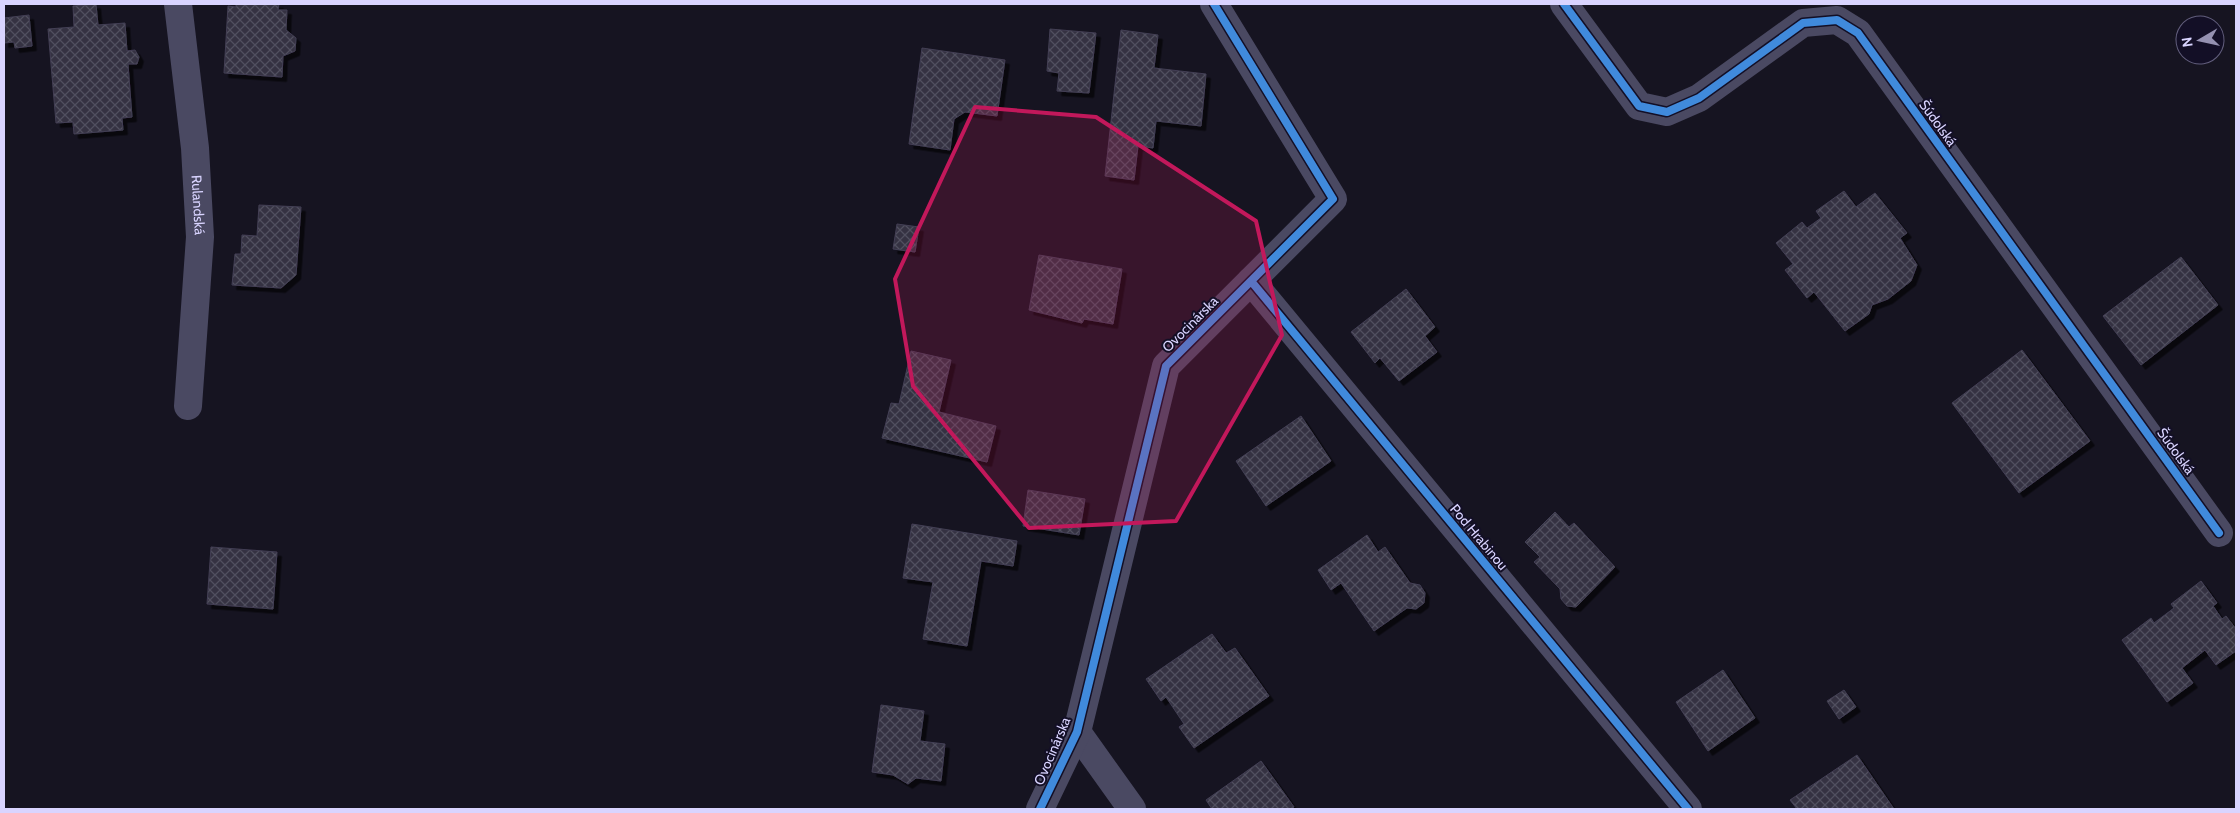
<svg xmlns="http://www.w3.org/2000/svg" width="2240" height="813" font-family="Cabin,sans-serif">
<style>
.building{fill:url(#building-cross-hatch);stroke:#433f54;filter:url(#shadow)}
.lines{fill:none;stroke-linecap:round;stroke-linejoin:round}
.minor{stroke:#4a4962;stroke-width:28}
.cycleway-casing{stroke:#130f26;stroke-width:11}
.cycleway{stroke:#408adc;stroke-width:8}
.marked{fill:#c2185b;fill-opacity:0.2;stroke:#c2185b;stroke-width:4;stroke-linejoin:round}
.labels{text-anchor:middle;stroke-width:4;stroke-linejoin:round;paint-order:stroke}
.street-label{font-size:14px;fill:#d9d4ff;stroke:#130f26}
</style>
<defs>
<pattern id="building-cross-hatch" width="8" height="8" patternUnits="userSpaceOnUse" patternTransform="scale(1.25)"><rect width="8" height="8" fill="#343243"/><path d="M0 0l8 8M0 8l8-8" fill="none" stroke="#514f5f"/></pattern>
<filter id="shadow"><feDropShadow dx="4.5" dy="4.5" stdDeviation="0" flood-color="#0009"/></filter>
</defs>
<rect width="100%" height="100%" fill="#161421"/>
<!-- building -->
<path class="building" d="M96,4l2,21 27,-2 2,28 8,-1 4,7 -2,7h-9l4,53 -10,1 1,12 -49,4 -1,-12 -17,1 -8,-94 26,-2 -1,-21z
M236,4h43l-1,6h9l-1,20 10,8 -1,13 -12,5 -1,21 -58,-4 4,-67 8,1z
M29,15l3,31 -17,2 -1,-6 -10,1v-25z
M1050,29l46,4 -7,60 -32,-2 2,-18 -12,-2z
M1121,30l37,5 -4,33 52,6 -5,52 -45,-5 -3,27 -15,-2 -4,34 -29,-4z
M922,48l83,12 -8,56 -32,-4 -11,7 -4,31 -41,-6z
M1844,191l12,16 19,-14 32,40 -7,5 17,27 -6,16 -23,18 -16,6 -3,9 -24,17 -31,-39 -7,6 -22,-28 8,-6 -17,-21 26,-21 5,6 14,-10 -5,-7z
M259,205l42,2 -5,68 -15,13 -49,-3 3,-31h6l1,-19 15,1z
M897,224l22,3 -4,25 -22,-3z
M1039,255l83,14 -9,55 -29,-5 -2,4 -53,-13z
M2181,257l37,48 -77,60 -38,-49z
M1406,289l29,38 -10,9 12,16 -38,29 -19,-23 -5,5 -24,-31z
M2022,350l68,91 -71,52 -67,-90z
M911,351l40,9 -12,52 57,14 -9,36 -105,-24 9,-35 8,1z
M1301,416l30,45 -65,45 -30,-45z
M1028,490l57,9 -6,36 -56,-9z
M1555,512l14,15 5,-4 41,44 -39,40 -9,-1 -6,-7 -1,-10 -26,-27 6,-5 -15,-15z
M912,524l105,17 -4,25 -32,-5 -14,85 -44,-7 10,-57 -30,-4z
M1367,535l11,17 7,-5 25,36 10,2 5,8 -1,10 -8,6 -9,-1 -33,23 -33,-48 -10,7 -13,-20z
M211,547l66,5 -4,57 -66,-5z
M2201,581l16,22 -4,3 9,13 4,-3 10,13v22l-20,14 -11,-15 -23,18 11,15 -26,19 -45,-62 29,-22 3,5 20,-15 -3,-4z
M1212,634l14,19 9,-5 34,48 -75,52 -15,-21 5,-3 -18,-27 -5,4 -15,-22z
M1723,670l32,48 -47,33 -32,-49z
M1844,690l12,17 -17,12 -12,-18z
M881,705l43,6 -4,30 25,3 -4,37 -25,-3 -8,6 -15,-9 -21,-3z
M1857,755l37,54h-97l-7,-9z
M1261,761l33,46 -3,2h-79l-6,-9z"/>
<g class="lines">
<!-- minor -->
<g class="minor">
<path id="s1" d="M178,4l17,144 5,89 -12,169"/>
<path d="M1564,4l75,102 28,6 32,-14 104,-75 34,-3 21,13 361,500"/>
<path d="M1251,281l437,528"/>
<path d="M1077,732l55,77"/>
<path d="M1040,809l37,-77 89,-366 167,-167 -119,-195"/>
</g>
<!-- cycleway casing -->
<g class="cycleway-casing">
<path id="cycleway" d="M1564,4l75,102 28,6 32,-14 104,-75 34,-3 21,13 361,500
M1251,281l437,528
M1040,809l37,-77 89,-366 167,-167 -119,-195"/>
</g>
<!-- cycleway -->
<use href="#cycleway" class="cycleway"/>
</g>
<!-- marked area -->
<path class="marked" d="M975,107l121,10 160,104 26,114 -106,186 -147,7 -116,-142 -18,-107z"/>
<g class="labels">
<!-- street labels -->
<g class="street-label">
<text transform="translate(1938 123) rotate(54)" y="5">Šúdolská</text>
<text dy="5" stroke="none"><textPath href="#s1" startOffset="202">Rulandská</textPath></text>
<text transform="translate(1190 324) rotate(-45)" y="5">Ovocinárska</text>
<text transform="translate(2176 451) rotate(54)" y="5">Šúdolská</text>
<text transform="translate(1479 537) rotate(50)" y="5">Pod Hrabinou</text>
<text transform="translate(1052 751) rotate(-67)" y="5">Ovocinárska</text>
</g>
</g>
<!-- border -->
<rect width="2240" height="813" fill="none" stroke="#d9d4ff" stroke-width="10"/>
<!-- north arrow -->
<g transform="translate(2200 40) rotate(261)"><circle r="24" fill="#130f26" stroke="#625e7d"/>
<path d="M0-4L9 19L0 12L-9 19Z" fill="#9591b1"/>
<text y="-8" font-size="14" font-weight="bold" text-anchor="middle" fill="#d9d4ff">N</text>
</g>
</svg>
